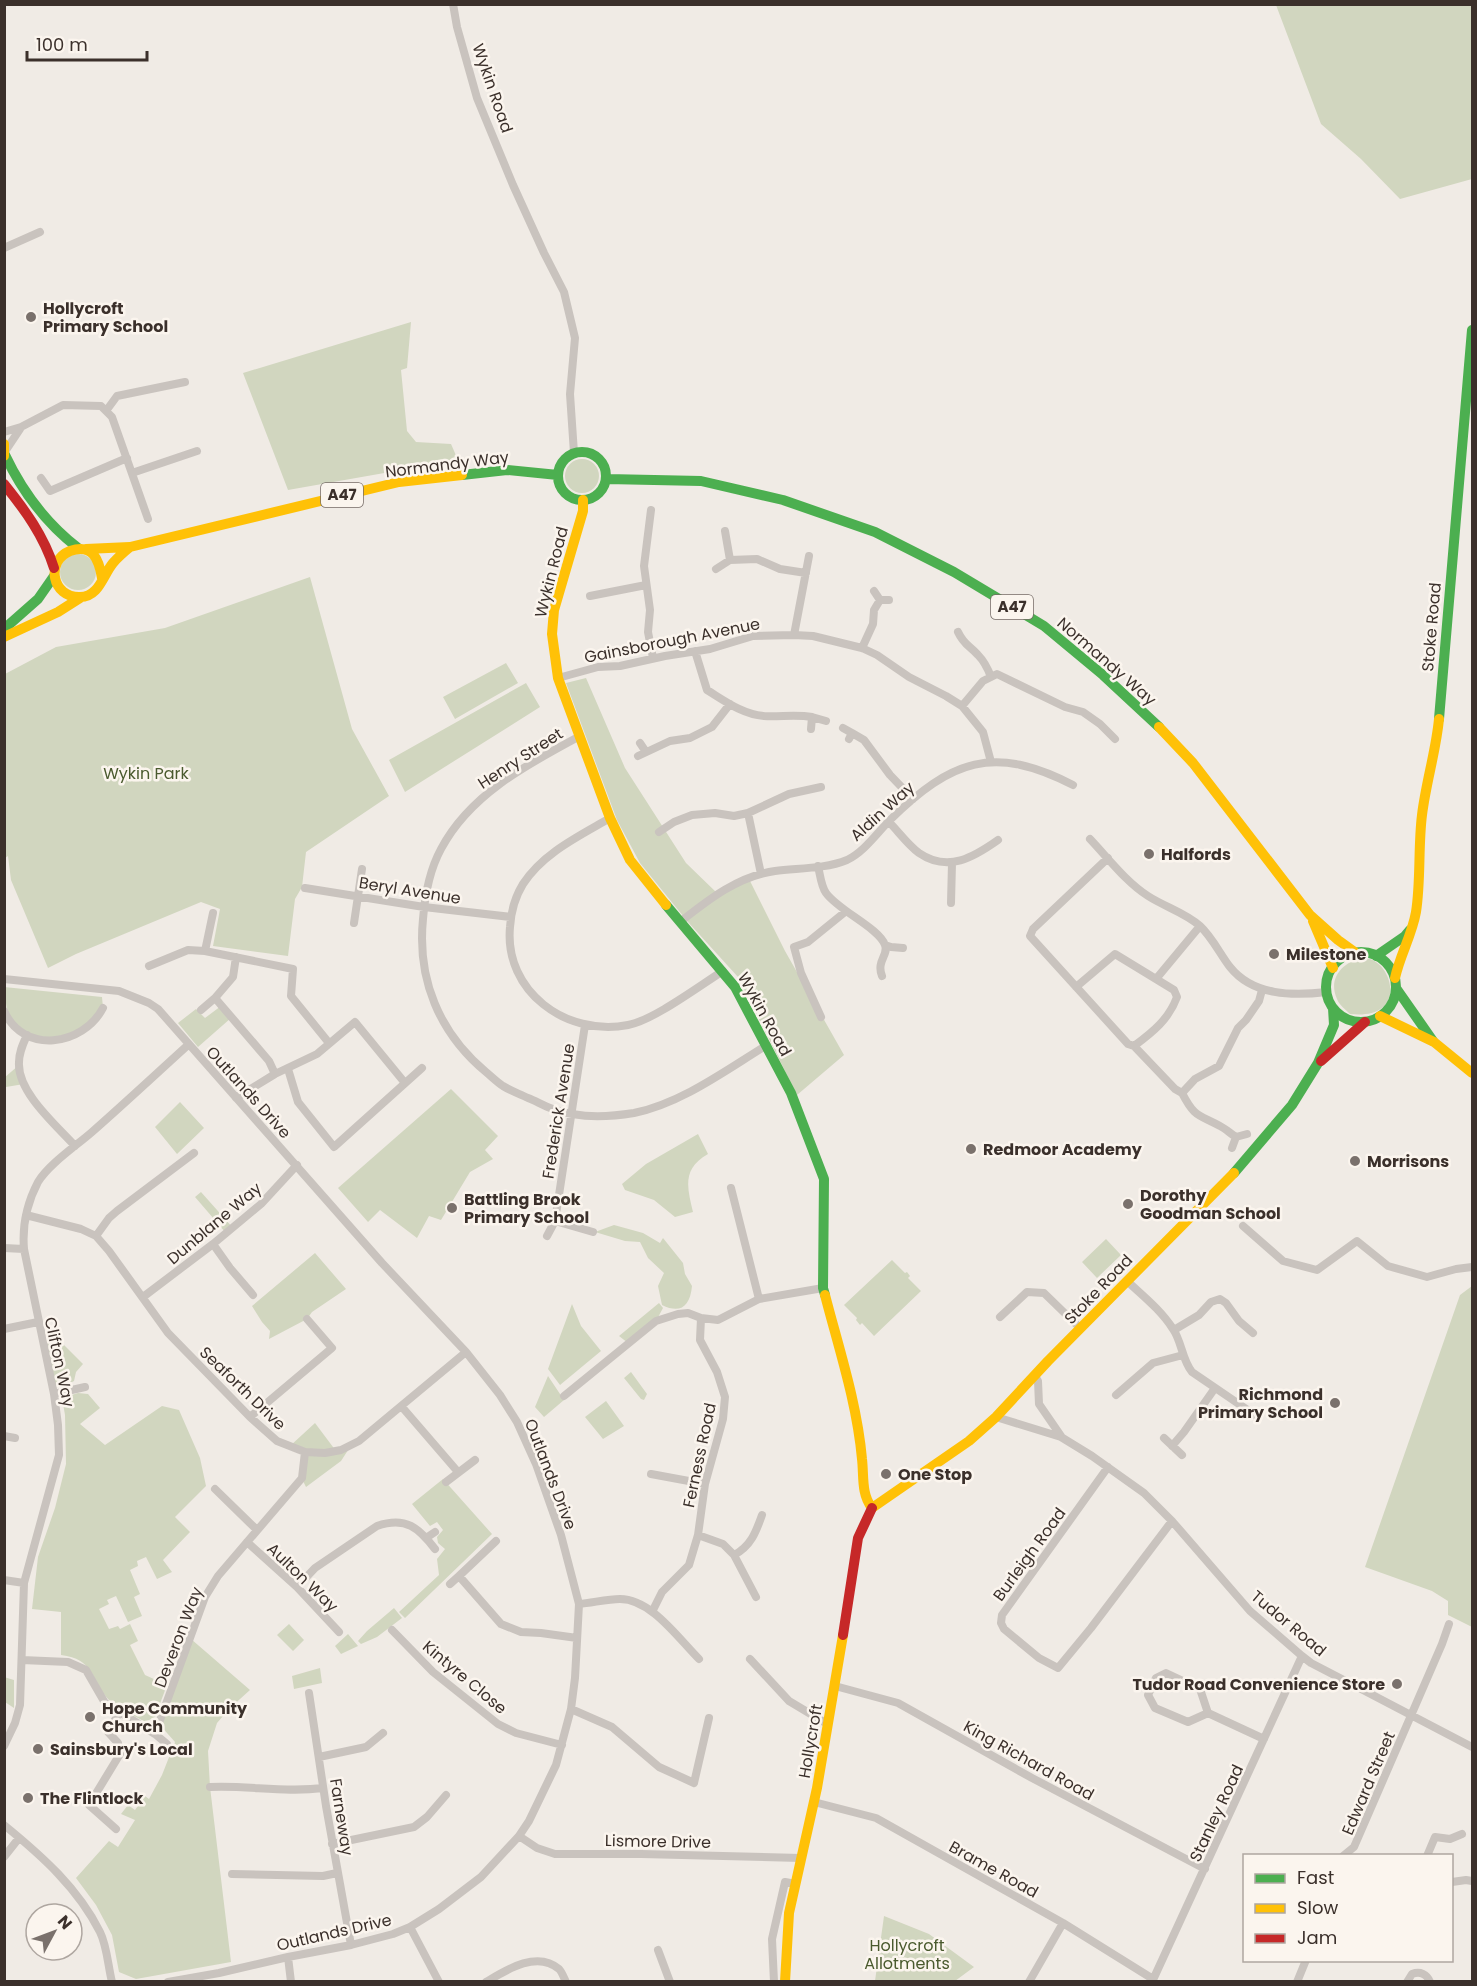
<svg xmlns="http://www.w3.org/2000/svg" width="1477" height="1986" font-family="Poppins,sans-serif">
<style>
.green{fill:#d1d6bf}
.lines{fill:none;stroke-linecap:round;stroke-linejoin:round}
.street{stroke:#c9c3be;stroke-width:8}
.fast{stroke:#4caf50;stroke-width:10}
.slow{stroke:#ffc107;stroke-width:10}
.jam{stroke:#c62828;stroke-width:10}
.poi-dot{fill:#7a716c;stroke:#fbf5ee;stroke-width:2}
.labels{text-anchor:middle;stroke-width:5;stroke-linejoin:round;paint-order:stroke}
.shield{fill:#fbf5ee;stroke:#756b66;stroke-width:1.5}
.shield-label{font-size:15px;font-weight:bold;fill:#3b302b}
.street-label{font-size:16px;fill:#3b302b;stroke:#fbf5ee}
.poi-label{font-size:16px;font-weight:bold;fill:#3b302b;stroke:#fbf5ee;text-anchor:start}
.park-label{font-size:16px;fill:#4a5a2e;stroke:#fbf5ee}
</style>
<rect width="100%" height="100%" fill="#f0ebe5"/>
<!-- green -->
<path class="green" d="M1276,5h196v174l-72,20 -39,-40 -40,-35z
M411,322l-4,46 -6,2 6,61 9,11 35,2 7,16 -170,30 -45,-117z
M565 476a17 17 0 1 1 34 0a17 17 0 1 1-34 0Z
M60 572a18 18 0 1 1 36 0a18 18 0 1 1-36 0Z
M310,577l42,152 37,67 -83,56 -4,35 -7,12 -7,57 -75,-10 7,-37 -19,-7 -125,52 -28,14 -37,-88 -3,-24 -3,2v-184l51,-27 109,-19z
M506,663l12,20 -63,36 -12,-22z
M586,678l39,90 61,95 31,30 32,-14 36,72 59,104 -47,40 -59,-118 -50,-55 -48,-59 -23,-43 -51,-137z
M526,683l14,24 -135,85 -16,-32z
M1360,958c3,0 7,0 10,1 18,6 28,35 13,48 -9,8 -22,8 -33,7 -4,-4 -11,-9 -13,-15 -9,-20 4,-35 23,-41z
M4,987l98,10 1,11 -19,22 -40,10 -17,-5 -19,-16z
M221,1006l10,12 -33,29 -20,-24 18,-14 9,9z
M19,1065l5,19 -18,3 -2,-9z
M451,1089l47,47 -13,14 8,9 -23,13 -29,48 -12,-4 -12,22 -37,-28 -12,12 -30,-34z
M180,1102l24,26 -27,26 -22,-27z
M698,1134l10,20c-26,15 -21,33 -15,58l-18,5 -21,-17 -29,-10 -3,-6 24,-20z
M201,1192l32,36 -7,5 -31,-36z
M614,1225l29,8 17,10 3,-5 20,25 2,11 7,12c-2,21 -12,28 -30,19l-4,-19 6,-13 -16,-15 -8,-16 -15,-1 -30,-9z
M1106,1239l15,16 -24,23 -15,-16z
M315,1253l31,36 -34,23 -5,7 -38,20 1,-8 -8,-9 -10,-16z
M892,1260l13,13 2,-1 3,4 -2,2 13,13 -47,45 -12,-13 -2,2 -4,-5 1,-2 -13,-13z
M1472,1286v341l-24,-12v-14l-16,-10 -67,-24 95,-272z
M659,1303l4,5 -7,13 -28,22 -9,-7z
M572,1304l9,22 20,25 -41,34 -12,-16z
M59,1340l24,24 -7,8 -2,9 -10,5 -12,-1 -8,-40z
M631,1372l16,22 -3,6 -3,-1 -17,-21z
M548,1376l16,24 -20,17 -9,-10z
M78,1393l10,1 12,14 -20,16 25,21 57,-39 17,4 21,48 6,28 -31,31 15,15 -27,28 9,12 -15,7 -11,-22 -9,4 1,5 -8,4 10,24 -6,3 8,19 -14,6 -12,-26 -9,4 2,4 -10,5 10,20 9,-3 2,3 10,-5 8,17 -8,4 15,30 22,10 -12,32 -10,5c-10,-6 -30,-15 -37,-23 -17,-20 -14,-40 -47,-44v-43l-29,-3 6,-52 17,-49 11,-44 -1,-49 -3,-17z
M606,1401l18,25 -21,13 -18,-22z
M315,1423l21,28 16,-7 -11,17 -35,26 -4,-8 3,-26 -15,-7z
M443,1479l49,55 -87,84 -6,-6 40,-37 -2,-16 8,-10 -7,-6 -1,-6 6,-7 -6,-8 -7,4 -18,-22z
M394,1608l8,10 -25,19 -16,7 -3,-3 9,-10z
M289,1624l15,16 -11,11 -16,-16z
M348,1634l10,12 -17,8 -6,-8z
M191,1639l59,51 -20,18 -13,15 -9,28 2,36 21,175 -95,17 -17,-7 -7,-37 -16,-30 -20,-27 33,-37 9,6 17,-27 -14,-6 7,-9 7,5 10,-14 4,3 13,-24 13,-33 -16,-18z
M320,1668l2,15 -28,6 -2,-13z
M4,1677l10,3v28l-9,-6z
M884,1916l45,18 45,33 -19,14h-80z"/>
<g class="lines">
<!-- street -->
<path class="street" d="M453,4l4,23 20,71 36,87 31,68 20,39 11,46 -5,56 4,59
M4,248l36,-16
M106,411l11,-15 68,-14
M4,432l17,-5 42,-22 38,1 11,11 36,102
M6,450l14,-21
M132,473l65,-22
M41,478l9,13 77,-33
M651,510l-7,56 6,44 -2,22 5,26
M725,531l5,29 27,-1 23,10 26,4
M716,569l14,-9
M590,596l56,-11
M880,600h9
M958,632c6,13 11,13 20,23 6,6 10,14 13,22
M794,635l15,-79
M862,648l11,-24 1,-14 6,-10 -6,-9
M695,651l12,39c18,11 35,24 57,26 16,1 32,-2 48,1l-1,12
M558,678l40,-11 22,-1 45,-10 45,-7 43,-13 41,-1 19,1 49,12 15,7 32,22 37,19 16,10 21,26 8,30
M962,706l21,-25 14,-7 68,33 18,5 17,12 15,15
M812,717l14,4
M843,728l9,5
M580,736c-52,28 -110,58 -139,113 -12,22 -16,45 -18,70 -6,60 16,114 63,153 5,4 11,10 17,14 8,5 17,8 25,12 8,3 16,8 25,11 24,9 56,8 81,4 48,-10 92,-43 133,-68
M849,739l3,-6 12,7 26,35 23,24
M640,743l6,9
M638,756l32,-15 20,-3 22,-11 18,-23
M748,813l13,61
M610,818c-31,18 -67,35 -87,66 -8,13 -12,27 -13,43 -6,64 56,110 118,98 26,-5 71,-39 95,-54
M889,822c9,9 19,23 30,31 29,20 55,4 79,-13
M659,832l15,-10 18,-7 23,-2 19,3 14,-3 41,-19 32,-7
M1090,839c18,19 36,43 58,57 17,11 38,17 52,30 12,11 20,28 30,41 23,29 63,29 97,25
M1108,858l-75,71 -3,7 98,108 6,2
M818,866c2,8 3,20 8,27 13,18 53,35 59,52 4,10 -9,16 -3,31
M305,888l119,19 87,10
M951,903l1,-40
M680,922c28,-22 58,-46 95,-51 23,-3 50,-2 72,-11 17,-8 30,-27 43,-40 61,-60 104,-76 183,-35
M354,923l8,-54
M885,945l6,2 12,1
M205,951l8,-38
M149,966l39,-16 17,1 88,18 -2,27 38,47
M4,979l115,12 30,12 9,6 224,254 84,89 34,43 17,27 19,42 25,71 18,69 -4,74 -4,31 -15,56 -27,56 -10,15 -38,41 -42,32 -29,18 -17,7 -42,11 -63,12 -69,16 -51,9
M1156,979l44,-53
M1076,987l39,-33 59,36 3,7c-8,22 -24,35 -43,49l41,43 7,4
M215,998l54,63 6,13
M201,1010l14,-12 18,-21 3,-20
M4,1011c20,44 79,35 99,-3
M821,1017l-20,-44 -7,-26 14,-5 37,-30
M27,1035c-4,9 -8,17 -8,27 -2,30 37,63 56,84
M288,1069l10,33 36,45 88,-79
M1182,1093l13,-14 24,-13 19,-38 8,-8 13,-19 3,-11
M1182,1093c13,25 16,21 38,33 6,3 11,8 16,11
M236,1098l39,-24 42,-20 38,-32 50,61
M1236,1137l11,-3
M1232,1148l4,-11
M731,1188l28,111
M26,1215l55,14 15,7 13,15 59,82 82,84 27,24 28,11 20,1 16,-3 18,-9 107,-89
M555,1221l38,11
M1243,1226l40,35 34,9 40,-29 31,25 39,11 29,-8 16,-2
M96,1236l13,-18 8,-7 77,-58
M547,1236l8,-15 30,-196
M213,1244l17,24 23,27
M4,1248l20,1
M1127,1281c16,15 34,29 46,48 9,13 9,31 19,43l63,43
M143,1297l70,-53 48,-40 36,-39
M1000,1317l27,-25 17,1 36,35
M701,1318l17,2 41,-21 64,-11
M4,1329l34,-7
M1174,1330l25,-15 12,-13 9,-3 6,4 13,18 14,12
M1035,1376l3,5 1,23 22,32
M54,1394l31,-7
M1116,1395l37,-32 30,-8
M564,1396l92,-75 22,-7 10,-1 13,5 -1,22 17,32 8,25 -2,22 -18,65 -7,51 -9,30 -27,27 -9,18
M402,1407l56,65
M250,1417l82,-69 -25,-29
M996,1417l65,20 31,19 52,37 28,28 78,90 52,45 9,7 52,27 109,57
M4,1436l11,2
M1164,1438l18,17
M1172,1446l12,-14 31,-44
M1108,1467l-106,148 -1,8 3,6 35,29 19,10 33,-40 81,-107
M651,1474l54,10
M446,1482l29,-22
M215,1489l42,41
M698,1535l25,9 11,11 22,42
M426,1538l9,-6
M496,1541l-37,35 42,48 20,8 20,1 36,5
M247,1542l50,45 42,45
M734,1555c17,-9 22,-23 28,-40
M4,1580l20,3
M450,1584l9,-8
M297,1587l18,-19 62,-42c29,-10 42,2 58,23
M579,1604c13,-1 28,-5 41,-5 31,0 58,39 79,60
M392,1630l41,42 65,52 18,9 46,12
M750,1659l39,42 35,21 4,1
M22,1660l46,2 18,8 19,33 50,31 50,-137 13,-21 84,-98 3,-26
M835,1686l63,17 134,75 173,91
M309,1693l17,113 25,139
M571,1709l41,18 47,40 35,16 15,-65
M1208,1713l-8,-24 -34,-16 -10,5 -8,17 7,13 33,14 20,-9 56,26
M155,1734l12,10
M4,1746l11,-23 5,-18 4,-122 35,-128 -1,-30 -4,-31 -30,-145c-2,-24 3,-46 14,-67 11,-18 38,-36 54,-50 33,-29 64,-58 96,-87
M319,1757l47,-10 17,-14
M210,1787c37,-2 75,6 113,1
M814,1802l62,16 187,105 90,56
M4,1825c38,31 74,63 96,107 7,14 8,34 12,50
M116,1829l-27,-24 31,-51 -2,-11 -10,-11 11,-19
M519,1836l18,12 18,6h86l160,4
M332,1844l82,-17 13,-10 19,-22
M1343,1856l11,-9 88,-203 7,-20
M1427,1856l8,-19 15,2 12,-5
M4,1857l15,-19
M232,1874l91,2 14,-3
M1452,1882l14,-2 6,1
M410,1927l29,55
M658,1950l12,32
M288,1957l3,25
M486,1982c20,-12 51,-32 73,-13 3,3 5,9 7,13
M774,1982l-2,-43 13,-57 11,2
M1029,1982l34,-59
M1152,1982l150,-326
M1297,1982l9,-22
M1407,1982l5,-8c8,-3 15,0 18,8"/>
<!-- fast -->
<path class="fast" d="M558 476a24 24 0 1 1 48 0a24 24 0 1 1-48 0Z
M5,455c17,36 42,69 73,93
M462,475l45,-5 51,5
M607,479l94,2 82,19 92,32 79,40 90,54 59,49 56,52
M4,629l34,-30 16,-23
M1439,719l33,-389
M666,905l69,82 56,106 33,86 -1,109 2,7
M1326 987a35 35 0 1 1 70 0a35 35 0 1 1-70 0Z
M1376,956l29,-20 5,-6
M1396,988l37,53
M1234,1173l58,-68 26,-42 16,-38 -1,-17"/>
<!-- slow -->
<path class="slow" d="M4,444v12
M583,500v11l-29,99 -2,24 6,44 52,140 20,42 36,45
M86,549l44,-2 269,-65 63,-7
M102,578c-3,-18 -9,-35 -32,-27 -25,10 -18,47 10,46 19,0 23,-22 33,-34 5,-6 11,-11 17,-16
M4,637l54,-25 22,-14
M1159,727l34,36 117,152 28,25 18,13
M1313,921l20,47
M1395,978c5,-23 17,-43 21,-66 5,-32 2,-65 6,-97 4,-33 14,-64 17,-96
M1380,1016l54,26 38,31
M825,1295c14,54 32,108 37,164 2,17 -1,35 10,49
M872,1508l97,-67 27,-24 52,-56 186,-188
M785,1982l4,-69 28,-125 26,-153"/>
<!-- jam -->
<path class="jam" d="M4,484c21,26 40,52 50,84
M1321,1061l44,-39
M843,1635l15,-97 14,-30"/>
</g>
<!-- markers -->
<g class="poi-dot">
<circle cx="31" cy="317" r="6"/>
<circle cx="1149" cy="854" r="6"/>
<circle cx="1274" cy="954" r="6"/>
<circle cx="971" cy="1149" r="6"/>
<circle cx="1355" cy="1161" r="6"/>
<circle cx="1128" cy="1204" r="6"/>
<circle cx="452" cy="1208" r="6"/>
<circle cx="1335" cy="1403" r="6"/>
<circle cx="886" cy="1474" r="6"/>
<circle cx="1397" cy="1684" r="6"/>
<circle cx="90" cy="1717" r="6"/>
<circle cx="38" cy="1749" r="6"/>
<circle cx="28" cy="1798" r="6"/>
</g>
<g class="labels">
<!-- shield labels -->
<g class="shield">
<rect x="321" y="483" width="42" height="24" rx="4.5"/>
<rect x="991" y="595" width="42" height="24" rx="4.5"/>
</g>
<g class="shield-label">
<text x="342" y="500">A47</text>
<text x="1012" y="612">A47</text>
</g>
<!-- street labels -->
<g class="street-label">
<text transform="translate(493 88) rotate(71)" y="6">Wykin Road</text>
<text transform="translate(447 464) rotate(-7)" y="6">Normandy Way</text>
<text transform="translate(551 572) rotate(-76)" y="6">Wykin Road</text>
<text transform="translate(1431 627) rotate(-85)" y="6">Stoke Road</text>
<text transform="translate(672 640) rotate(-11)" y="6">Gainsborough Avenue</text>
<text transform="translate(1107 661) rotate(41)" y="6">Normandy Way</text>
<text transform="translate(520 758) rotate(-33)" y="6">Henry Street</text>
<text transform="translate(882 811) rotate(-42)" y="6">Aldin Way</text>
<text transform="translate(410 890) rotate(9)" y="6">Beryl Avenue</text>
<text transform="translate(765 1014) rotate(61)" y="6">Wykin Road</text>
<text transform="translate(249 1092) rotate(48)" y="6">Outlands Drive</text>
<text transform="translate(558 1111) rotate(-81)" y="6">Frederick Avenue</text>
<text transform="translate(214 1223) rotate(-40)" y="6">Dunblane Way</text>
<text transform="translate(1098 1289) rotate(-46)" y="6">Stoke Road</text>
<text transform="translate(60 1362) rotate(78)" y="6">Clifton Way</text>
<text transform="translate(243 1388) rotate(44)" y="6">Seaforth Drive</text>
<text transform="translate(699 1455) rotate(-78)" y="6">Ferness Road</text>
<text transform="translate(551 1474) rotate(69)" y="6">Outlands Drive</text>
<text transform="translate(1029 1554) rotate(-54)" y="6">Burleigh Road</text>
<text transform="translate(303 1577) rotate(44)" y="6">Aulton Way</text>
<text transform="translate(1289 1623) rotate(40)" y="6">Tudor Road</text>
<text transform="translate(178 1637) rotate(-69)" y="6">Deveron Way</text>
<text transform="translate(465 1677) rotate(40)" y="6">Kintyre Close</text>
<text transform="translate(810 1741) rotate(-80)" y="6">Hollycroft</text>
<text transform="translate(1029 1760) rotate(29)" y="6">King Richard Road</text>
<text transform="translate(1368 1783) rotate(-67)" y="6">Edward Street</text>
<text transform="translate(1216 1813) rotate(-65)" y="6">Stanley Road</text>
<text transform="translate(342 1817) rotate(81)" y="6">Farneway</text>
<text transform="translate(658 1841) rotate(1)" y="6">Lismore Drive</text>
<text transform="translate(994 1869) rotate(29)" y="6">Brame Road</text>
<text transform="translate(334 1932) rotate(-13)" y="6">Outlands Drive</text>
</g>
<!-- poi labels -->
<g class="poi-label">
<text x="43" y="314">Hollycroft<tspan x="43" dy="18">Primary School</tspan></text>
<text x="1161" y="860">Halfords</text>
<text x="1286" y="960">Milestone</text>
<text x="983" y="1155">Redmoor Academy</text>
<text x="1367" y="1167">Morrisons</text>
<text x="1140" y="1201">Dorothy<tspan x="1140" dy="18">Goodman School</tspan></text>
<text x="464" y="1205">Battling Brook<tspan x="464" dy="18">Primary School</tspan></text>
<text x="1323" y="1400" text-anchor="end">Richmond<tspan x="1323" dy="18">Primary School</tspan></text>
<text x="898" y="1480">One Stop</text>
<text x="1385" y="1690" text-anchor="end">Tudor Road Convenience Store</text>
<text x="102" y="1714">Hope Community<tspan x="102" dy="18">Church</tspan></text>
<text x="50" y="1755">Sainsbury's Local</text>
<text x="40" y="1804">The Flintlock</text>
</g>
<!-- park labels -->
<g class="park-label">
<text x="146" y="779">Wykin Park</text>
<text x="907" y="1951">Hollycroft<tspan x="907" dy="18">Allotments</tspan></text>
</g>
</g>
<!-- border -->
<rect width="1477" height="1986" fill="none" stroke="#3b302b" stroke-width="12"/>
<!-- legend -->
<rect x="1243" y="1854" width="210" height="108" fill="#fbf5ee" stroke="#aea6a0" stroke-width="1.5"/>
<rect x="1255" y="1874" width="30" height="9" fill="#4caf50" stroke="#aea6a0" stroke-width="1.5"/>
<text x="1297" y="1884" font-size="18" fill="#3b302b">Fast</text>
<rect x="1255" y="1904" width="30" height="9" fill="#ffc107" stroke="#aea6a0" stroke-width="1.5"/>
<text x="1297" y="1914" font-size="18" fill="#3b302b">Slow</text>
<rect x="1255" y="1934" width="30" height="9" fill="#c62828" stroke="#aea6a0" stroke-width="1.5"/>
<text x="1297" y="1944" font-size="18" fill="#3b302b">Jam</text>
<!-- north arrow -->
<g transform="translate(54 1932) rotate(49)"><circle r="28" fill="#fbf5ee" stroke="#aea6a0" stroke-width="1.5"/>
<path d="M0-4.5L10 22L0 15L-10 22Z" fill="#7a716c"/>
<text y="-9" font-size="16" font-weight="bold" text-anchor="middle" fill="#3b302b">N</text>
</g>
<!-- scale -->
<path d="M27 51v9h120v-9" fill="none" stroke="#3b302b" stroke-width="3"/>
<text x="36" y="51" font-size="18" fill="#3b302b" stroke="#fbf5ee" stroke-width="4.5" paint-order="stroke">100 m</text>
</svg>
